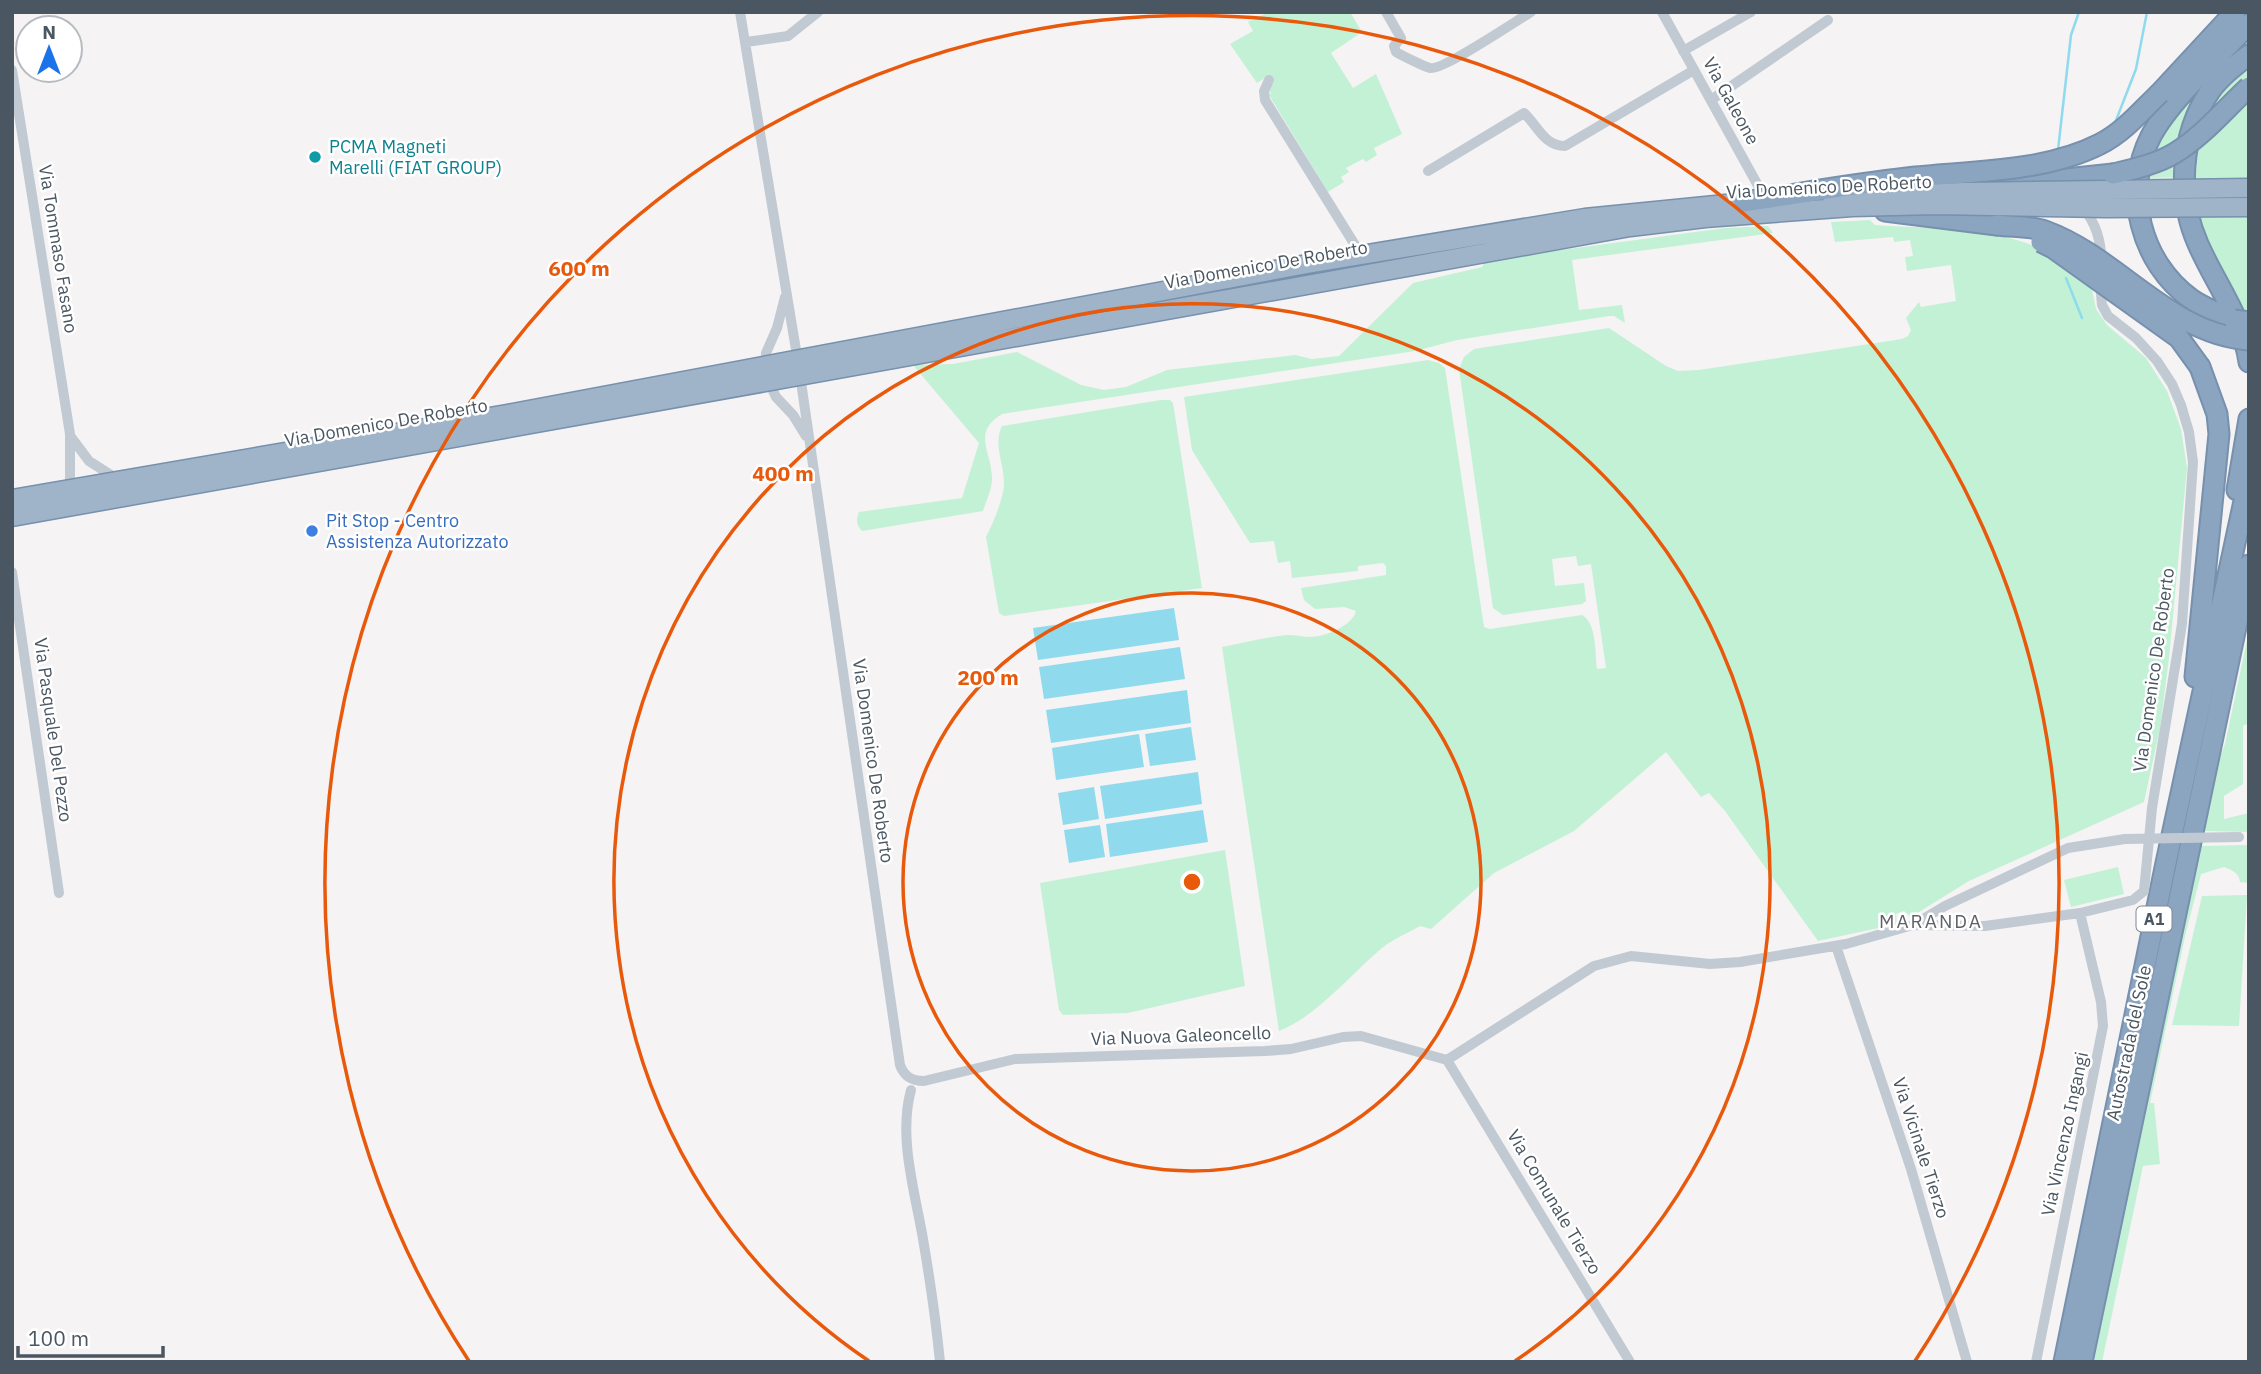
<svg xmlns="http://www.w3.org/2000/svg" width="2261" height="1374" font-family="'IBM Plex Sans',sans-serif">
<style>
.green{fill:#c3f1d5}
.water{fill:#90daee}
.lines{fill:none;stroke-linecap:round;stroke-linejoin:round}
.stream{stroke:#90daee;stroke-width:2.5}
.motorway-casing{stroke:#7690ad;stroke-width:23}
.minor{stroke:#c1cad2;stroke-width:10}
.motorway{stroke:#8ba5c1;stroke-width:19}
.trunk-bridge-casing{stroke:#7690ad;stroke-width:21;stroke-linecap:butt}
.motorway-bridge-casing{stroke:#7690ad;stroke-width:23;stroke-linecap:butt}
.minor-bridge{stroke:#c1cad2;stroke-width:10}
.trunk-bridge{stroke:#9fb4c9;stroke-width:18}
.motorway-bridge{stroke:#8ba5c1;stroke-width:19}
.ring{fill:none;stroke:#e8590c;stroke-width:3.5}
.culture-dot{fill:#0f9aa8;stroke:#fff;stroke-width:2.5}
.shop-dot{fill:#3f7fe0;stroke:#fff;stroke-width:2.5}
.labels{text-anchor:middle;stroke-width:5;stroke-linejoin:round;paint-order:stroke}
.shield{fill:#fff;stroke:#808990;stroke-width:2}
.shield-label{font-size:16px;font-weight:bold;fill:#4a5661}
.street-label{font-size:18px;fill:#4a5661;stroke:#fff}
.culture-label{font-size:18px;fill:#0d838f;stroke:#fff;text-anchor:start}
.shop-label{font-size:18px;fill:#366cbe;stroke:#fff;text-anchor:start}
.neighbourhood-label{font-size:19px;letter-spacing:2px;fill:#5f6368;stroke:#fff}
.centre{fill:#e8590c;stroke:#fff;stroke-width:3.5}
.ring-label{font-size:21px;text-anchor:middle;font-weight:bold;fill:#e8590c;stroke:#fff;stroke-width:5;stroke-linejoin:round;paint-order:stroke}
</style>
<rect width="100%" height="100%" fill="#f5f3f3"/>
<!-- green -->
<path class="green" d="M1269,12h81l12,20 -31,21 22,35 23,-14 26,60 -28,14 3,7 -11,7 -3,-3 -17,9 3,4 -8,5 3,5 -16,10 -59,-97 2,-2 -4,-5 7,-5 -4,-8 -13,8 -27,-39 23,-13 -5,-9z
M2249,31v298l-23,-42 -28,-67 -8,-43 -45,1 14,-45z
M1870,220l5,5c57,4 119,1 171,26 16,8 31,22 45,33l5,25 11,16 39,33 21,33 14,38 6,39 -18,190 -9,70 -16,74 -175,79 -58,36 -7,-6 -8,3 1,10 -79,17 -93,-130 -16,-18 -8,4 -35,-45 -92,79 -80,42 -63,56 -11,-3c-12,7 -27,13 -38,22 -31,26 -66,69 -103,83l-57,-384c22,-4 44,-10 66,-12 8,0 15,2 22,2 15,0 42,-11 46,-26l-12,-4 -29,2 -11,-9 -3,-12 85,-13v-9l-3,-3 -25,3v5l-66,7 -2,-17 -12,2 -4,-22 -24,2 -58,-93 -8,-53 244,-37 11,3 6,5 39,259 6,2 92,-14c15,8 13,39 15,54l9,-1 -15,-104 -13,2 -2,-10 -24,3 3,27 29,-3 2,18 -4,3 -79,11 -10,-7 -34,-239 5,-12 10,-8 135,-21 57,38 12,5 21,-1 203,-31 6,-3 3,-6 -5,-12 13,-16 2,5 35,-6 -5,-36 -44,6 -2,-14 8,-1 -3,-16 -16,2 -1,-5 -58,5 -4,-20z
M1768,226l5,7 -201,27 7,50 43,-5 3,18 -11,-7h-5l-152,24 -42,11 -413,63c-31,19 -10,37 -10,65 0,10 -6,22 -9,32l-121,20c-6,-7 -6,-11 -3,-19l103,-14 17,-55 -66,-78 40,-1 64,-12 64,33 23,5 22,-3 41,-17 128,-15 17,4 27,-3 74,-73 69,-16 4,-7 239,-32z
M1161,400h9l3,3 29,185 -198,28 -5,-3 -13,-76c7,-13 18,-40 18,-54 0,-19 -11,-39 -2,-57z
M2249,631v92l-6,3v58l-19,12v23l25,-6v19l-47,-1 12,-58 11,-29z
M2249,845v38l-9,-1c-1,-9 -8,-12 -16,-15l-23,7 -15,58 -36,171h4l6,61 -17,2 -41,196h-10l107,-516z
M1225,850l20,136 -117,27 -65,2 -4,-5 -19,-127z
M2118,867l6,27 -53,13 -7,-27z
M2247,895l-8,131 -67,-1 30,-129z"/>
<!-- water -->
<path class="water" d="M1174,608l5,32 -141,20 -5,-32z
M1180,647l5,32 -141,20 -5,-32z
M1187,690l4,33 -140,20 -5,-33z
M1191,727l5,33 -46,6 -5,-32z
M1139,734l5,33 -88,13 -4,-32z
M1198,772l4,32 -97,15 -5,-33z
M1094,787l5,32 -36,6 -5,-32z
M1203,810l5,32 -98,15 -4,-33z
M1100,825l5,32 -36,6 -5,-33z"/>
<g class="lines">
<!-- stream -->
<path class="stream" d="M2115,123l21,-54 11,-57
M2058,150l13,-115 8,-23
M2066,278l16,40"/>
<!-- motorway casing -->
<g class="motorway-casing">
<path id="motorway" d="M2249,55c-14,10 -29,22 -39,36 -30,44 -33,106 -12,153 17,39 45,75 51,118
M2160,93l75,-81
M2000,186l113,-12
M1885,211l112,14
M2234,320c-15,-6 -30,-12 -43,-21 -50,-36 -69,-107 -40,-163 19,-36 69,-81 98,-112
M2237,490l12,-71
M2195,677l24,-243 -2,-20 -17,-47
M2064,1362l102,-499 83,-385
M2082,1362l167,-797"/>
</g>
<!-- minor -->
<path class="minor" d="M740,12l59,356 101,697c4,11 11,16 24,16l91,-22 250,-8 26,-2 52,-12 18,-1 86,24
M1386,12l15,26 -7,8 2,6c5,3 29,15 34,16 12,3 86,-47 101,-56
M1662,12l104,188
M746,42l42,-6 30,-24
M1683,51l68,-39
M12,70l58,364v47l-6,11
M1269,80l-5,11 1,9 98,158
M1711,100l117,-80
M1428,171l96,-58c14,13 20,33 41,33l129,-76
M2082,207c14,15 20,36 19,56
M1206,294l290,-53
M785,297l-8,31 -11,25 -1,21 11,23 17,18 13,21
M71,437l18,24 28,18
M12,572l47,321
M1913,925l72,1 95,-13 53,-13 11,-9 8,-83 30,-184 11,-162 -4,-30 -8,-27 -9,-21 -15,-23 -21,-23 -28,-22 -6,-11 -2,-22
M1836,946l75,223 56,193
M1447,1060l147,-94 37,-10 79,8 30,-2 106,-18 67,-19 32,-19 123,-58 57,-9
M1447,1060l183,302
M911,1090c-13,47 4,102 12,149 7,41 13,82 17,123
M2036,1362l67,-336 -2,-24 -21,-89"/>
<!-- motorway -->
<use href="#motorway" class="motorway"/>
<!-- trunk-bridge casing -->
<g class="trunk-bridge-casing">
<path id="trunk-bridge" d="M1832,196l133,-4 284,-4
M12,499l495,-85 800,-150 278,-46 171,-17
M12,517l1618,-290 75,-9 147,-11 84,-2 170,3 143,-1"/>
</g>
<!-- motorway-bridge casing -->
<g class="motorway-bridge-casing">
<path id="motorway-bridge" d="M2113,174c21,-5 44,-10 62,-21 28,-17 50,-44 74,-66
M1744,202c54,-8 108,-18 163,-24 63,-7 136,-5 193,-34 24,-12 41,-33 60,-51
M1997,225c16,2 34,1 48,6 74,27 122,102 204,109
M2041,242l12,6 126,90 21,29
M2234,320l15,2"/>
</g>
<!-- minor-bridge -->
<path class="minor-bridge" d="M2125,839l114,-2"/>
<!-- trunk-bridge -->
<use href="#trunk-bridge" class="trunk-bridge"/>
<!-- motorway-bridge -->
<use href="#motorway-bridge" class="motorway-bridge"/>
</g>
<!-- distance rings -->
<g class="ring">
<circle cx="1192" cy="882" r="289"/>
<path d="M869 1361A578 578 0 1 1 1515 1361"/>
<path d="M469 1361A867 867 0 1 1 1915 1361"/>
</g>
<!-- markers -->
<circle class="culture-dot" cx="315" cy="157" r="7"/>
<circle class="shop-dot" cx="312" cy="531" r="7"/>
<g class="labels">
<!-- shield labels -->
<rect class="shield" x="2136.5" y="906.5" width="35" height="25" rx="5"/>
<g class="shield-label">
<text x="2154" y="925">A1</text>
</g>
<!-- street labels -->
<g class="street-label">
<text transform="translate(1731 101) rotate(61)" y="6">Via Galeone</text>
<text transform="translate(1829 187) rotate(-3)" y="6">Via Domenico De Roberto</text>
<text transform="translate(58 249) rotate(81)" y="6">Via Tommaso Fasano</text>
<text transform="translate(1266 265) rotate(-10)" y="6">Via Domenico De Roberto</text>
<text transform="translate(386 423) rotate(-10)" y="6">Via Domenico De Roberto</text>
<text transform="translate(2154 670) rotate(-82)" y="6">Via Domenico De Roberto</text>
<text transform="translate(53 730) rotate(82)" y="6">Via Pasquale Del Pezzo</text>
<text transform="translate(873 761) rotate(82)" y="6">Via Domenico De Roberto</text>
<text transform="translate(1181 1036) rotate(-2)" y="6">Via Nuova Galeoncello</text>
<text transform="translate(2129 1043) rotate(-78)" y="6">Autostrada del Sole</text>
<text transform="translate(2065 1134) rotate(-78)" y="6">Via Vincenzo Ingangi</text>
<text transform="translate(1921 1148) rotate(72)" y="6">Via Vicinale Tierzo</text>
<text transform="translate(1554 1202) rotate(59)" y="6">Via Comunale Tierzo</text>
</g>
<!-- culture labels -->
<g class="culture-label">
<text x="329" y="153">PCMA Magneti<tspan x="329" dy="21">Marelli (FIAT GROUP)</tspan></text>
</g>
<!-- shop labels -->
<g class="shop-label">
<text x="326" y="527">Pit Stop - Centro<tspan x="326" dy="21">Assistenza Autorizzato</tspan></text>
</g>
<!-- neighbourhood labels -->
<g class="neighbourhood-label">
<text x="1931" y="928">MARANDA</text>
</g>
</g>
<circle cx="1192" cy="882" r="10" class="centre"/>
<g class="ring-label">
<text x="579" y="276">600 m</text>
<text x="783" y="481">400 m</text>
<text x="988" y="685">200 m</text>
</g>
<!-- border -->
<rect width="2261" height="1374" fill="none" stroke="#4a5661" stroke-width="28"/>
<!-- north arrow -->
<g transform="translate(49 49)"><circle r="33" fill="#ffffff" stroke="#b7bbc0" stroke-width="2"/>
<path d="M0-5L12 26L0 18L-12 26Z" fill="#1a73e8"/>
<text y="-10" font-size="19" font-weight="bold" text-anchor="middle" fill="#4a5661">N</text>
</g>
<!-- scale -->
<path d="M18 1346v10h145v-10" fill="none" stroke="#4a5661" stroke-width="3.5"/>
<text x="28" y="1346" font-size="21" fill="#4a5661" stroke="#ffffff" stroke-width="5" paint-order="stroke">100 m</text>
</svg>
